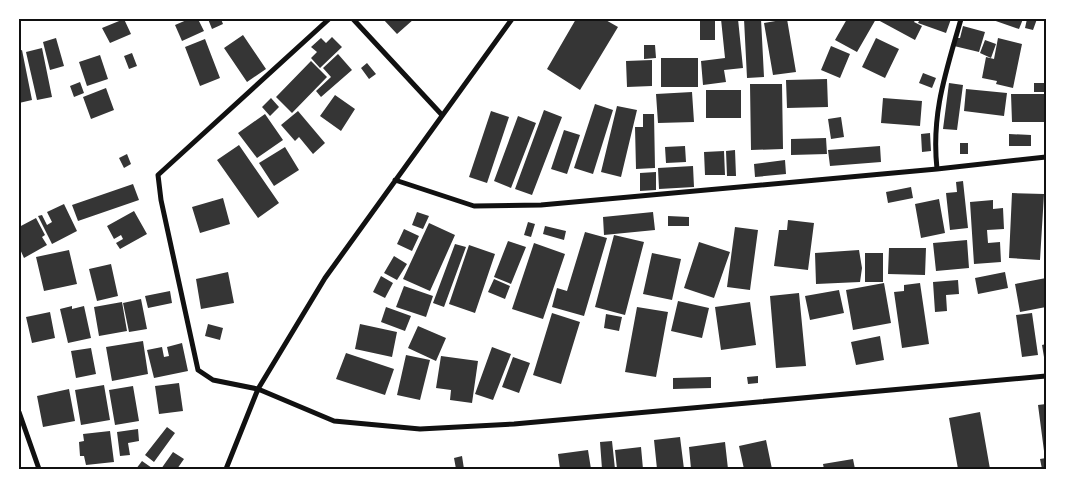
<svg xmlns="http://www.w3.org/2000/svg" width="1065" height="488" font-family="Arial,sans-serif">
<style>
.building{fill:#353535}
.lines{fill:none;stroke-linecap:round;stroke-linejoin:round}
.minor{stroke:#111;stroke-width:5}
.neatline{fill:none;stroke:#111;stroke-width:2}
</style>
<rect width="100%" height="100%" fill="#fff"/>
<!-- building -->
<path class="building" d="M124,19l7,15 -21,9 -8,-15z
M189,19h9l6,12 -22,10 -7,-16z
M208,19h13l2,5 -11,5z
M383,19h31l-17,15z
M576,19h28l14,8 -38,63 -33,-21z
M700,19h15v21h-15z
M721,19h17l5,49 -19,2 2,12 -23,3 -2,-24 24,-3z
M744,19h17l3,58 -17,1z
M787,19l9,53 -23,3 -9,-52z
M847,19h29l-19,33 -22,-12z
M879,19h37l-2,3 8,4 -7,14 -37,-20z
M920,19h31l-5,14 -28,-10z
M990,19h33l-4,10z
M1027,19h10l-4,11 -8,-2z
M963,26l22,6 -6,20 -25,-6 2,-8h4z
M243,35l23,34 -19,13 -23,-34z
M332,37l10,10 -22,21 -9,-10 6,-6 -6,-5 10,-9 5,5z
M56,38l8,28 -14,4 -7,-28z
M876,38l23,11 -14,29 -23,-11z
M998,38l24,6 -9,44 -17,-4 1,-3 -15,-3 4,-21 8,2z
M205,39l15,39 -20,8 -15,-39z
M985,40l11,4 -5,14 -11,-5z
M644,45h11l1,13 -12,1z
M831,46l19,8 -10,24 -19,-8z
M42,48l10,49 -15,3 -11,-48z
M22,50l10,50 -13,3v-52z
M132,53l5,13 -8,3 -5,-13z
M338,54l14,16 -31,27 -5,-6 15,-14 -8,-9z
M100,55l8,24 -21,7 -8,-24z
M661,58h37v29h-37z
M652,60v26l-25,1 -1,-26z
M311,61l16,16 -35,36 -16,-16z
M367,63l9,11 -7,5 -8,-11z
M923,73l13,5 -4,10 -13,-5z
M827,79l1,28 -41,1 -1,-28z
M80,82l4,11 -10,4 -4,-11z
M949,83l14,2 -6,45 -14,-1z
M1034,83h12v9h-12z
M750,84h32l1,65 -32,1z
M106,88l8,22 -23,9 -8,-22z
M966,89l41,4 -3,23 -40,-5z
M706,90h35v28h-35z
M692,92l2,30 -36,1 -2,-29z
M1011,94h35v28h-34z
M335,95l20,14 -14,22 -21,-15z
M271,98l8,9 -9,9 -8,-9z
M883,98l39,3 -2,25 -39,-3z
M595,104l18,6 -20,64 -19,-6z
M617,106l20,4 -16,67 -20,-5z
M544,110l18,7 -30,78 -17,-6z
M298,111l27,32 -12,11 -14,-17 -4,4 -14,-16z
M491,111l18,6 -22,66 -18,-6z
M265,114l18,26 -26,18 -19,-25z
M643,114h11l1,54 -19,1 -1,-42h8z
M518,116l18,7 -25,65 -17,-7z
M841,117l3,20 -13,2 -3,-20z
M564,130l16,5 -13,39 -16,-5z
M930,133l1,18 -9,1 -1,-18z
M1009,134l22,1v11h-22z
M826,138l1,16 -36,1v-16z
M960,143h8v11h-8z
M239,145l40,58 -21,15 -41,-58z
M685,146l1,16 -20,1 -1,-16z
M880,146l1,16 -51,4 -2,-16z
M285,147l14,23 -25,16 -15,-23z
M735,150l1,26h-9l-1,-25z
M724,151l1,24h-20l-1,-23z
M127,154l4,10 -7,4 -5,-10z
M785,160l1,14 -31,3 -1,-13z
M693,166l1,21 -35,2 -1,-21z
M656,172v18l-16,1v-18z
M963,181l5,47 -18,2 -4,-37 11,-1 -1,-10z
M133,184l6,16 -61,21 -6,-16z
M911,187l2,11 -25,5 -2,-11z
M1012,193l32,1 -4,66 -31,-2z
M223,198l7,26 -30,9 -8,-26z
M939,199l6,34 -24,5 -6,-34z
M993,200v9l10,-1 1,21 -17,1 1,13 12,-1 1,20 -27,2 -4,-62z
M64,204l13,27 -25,13 -14,-28 4,-1 5,10 5,-3 -5,-10z
M134,211l13,23 -27,15 -4,-6 7,-4 -2,-4 -7,4 -7,-13z
M417,212l12,4 -6,13 -11,-4z
M653,212l2,18 -51,5 -1,-18z
M668,216l21,1v9h-21z
M36,218l9,17 -3,2 5,8 -23,13 -5,-11v-20z
M788,220l26,3 -6,47 -34,-4 5,-36h8z
M528,222l7,2 -4,13 -7,-2z
M429,223l26,12 -25,56 -27,-12z
M545,226l21,5 -2,9 -21,-6z
M735,227l23,3 -8,60 -23,-3z
M404,229l15,7 -7,15 -15,-7z
M585,232l22,6 -23,78 -32,-9 5,-19 10,3z
M614,235l30,7 -19,73 -30,-8z
M967,240l2,28 -33,3 -3,-28z
M508,241l18,6 -15,37 -17,-7z
M699,242l31,10 -16,46 -30,-10z
M534,243l31,11 -22,65 -31,-10z
M455,244l11,3 -22,60 -11,-4z
M469,245l26,9 -20,59 -26,-9z
M889,248h37l-1,27 -37,-1z
M69,250l8,34 -33,7 -8,-34z
M859,250l3,18 -2,14 -44,2 -1,-31z
M652,253l29,6 -9,41 -29,-6z
M865,253h18v29h-18z
M394,256l13,8 -10,16 -13,-7z
M111,264l7,32 -21,5 -8,-32z
M228,272l6,31 -33,6 -5,-30z
M1005,272l3,16 -30,6 -3,-16z
M381,276l12,7 -8,15 -12,-6z
M1046,278v29l-26,5 -5,-28z
M494,279l16,7 -5,13 -17,-7z
M958,280l1,14 -13,1 1,16 -12,1 -2,-30z
M884,283l7,40 -38,7 -7,-40z
M920,283l9,61 -27,4 -8,-56 10,-1v-6z
M404,286l29,10 -7,21 -30,-10z
M839,290l5,23 -34,7 -5,-24z
M170,291l2,12 -24,5 -3,-12z
M799,293l7,73 -30,2 -6,-72z
M141,299l6,30 -18,3 -6,-29z
M678,301l31,7 -7,30 -31,-7z
M122,302l5,29 -28,5 -5,-29z
M750,302l6,43 -35,5 -6,-43z
M72,306v3l12,-3 7,32 -23,5 -8,-34z
M386,307l25,9 -6,15 -24,-9z
M637,307l31,5 -12,65 -31,-5z
M50,312l5,26 -23,5 -6,-26z
M552,313l28,9 -19,62 -28,-9z
M1032,313l6,42 -16,2 -6,-42z
M606,314l16,3 -3,14 -15,-3z
M208,324l15,4 -3,12 -15,-4z
M360,324l37,8 -5,25 -37,-8z
M418,326l28,12 -10,23 -28,-13z
M880,336l4,24 -28,5 -5,-23z
M143,341l5,33 -36,7 -6,-34z
M182,343l6,28 -34,7 -7,-28 15,-3 2,10 5,-1 -2,-9z
M1046,344v19h-1l-3,-18z
M492,347l19,7 -18,46 -18,-6z
M91,348l5,26 -20,4 -5,-27z
M346,353l48,16 -9,26 -49,-16z
M406,355l24,5 -10,40 -23,-5z
M441,356l37,5 -6,42 -22,-3 1,-10 -15,-2z
M513,357l17,6 -11,30 -17,-6z
M758,376v7l-10,1 -1,-7z
M711,377v11l-38,1v-11z
M179,383l4,28 -24,3 -4,-28z
M104,385l6,35 -29,5 -6,-35z
M133,386l6,35 -24,4 -6,-35z
M69,389l6,32 -32,6 -6,-31z
M1046,404v47h-2l-6,-46z
M980,412l10,57h-32l-9,-51z
M167,427l8,6 -21,29 -9,-7z
M138,429l1,12 -11,2 2,12 -10,1 -3,-24z
M110,431l4,31 -28,3 -2,-9h-4l-1,-14 5,-1 -1,-7z
M680,437l4,32h-27l-3,-29z
M766,440l6,29h-28l-5,-23z
M612,441l3,28h-13l-2,-27z
M725,442l3,27h-37l-2,-22z
M641,447l2,22h-26l-2,-19z
M588,450l3,19h-31l-2,-15z
M173,452l11,7 -7,10h-16z
M462,456l2,13h-8l-2,-11z
M1046,458v11h-4l-2,-10z
M853,459l2,10h-31l-1,-5z
M142,461l10,7 -1,1h-15z"/>
<g class="lines">
<!-- minor -->
<path class="minor" d="M329,19l-171,156 3,25 37,170 15,10 45,9 76,32 86,8 94,-5 532,-48
M353,19l89,96
M937,169c-6,-56 9,-97 24,-150
M395,180l79,26 67,-1 396,-36 109,-12
M19,412l20,57
M226,469l32,-80 67,-111 187,-259"/>
</g>
<!-- border -->
<rect width="1065" height="488" fill="none" stroke="#ffffff" stroke-width="40"/>
<rect x="20" y="20" width="1025" height="448" class="neatline"/>
</svg>
